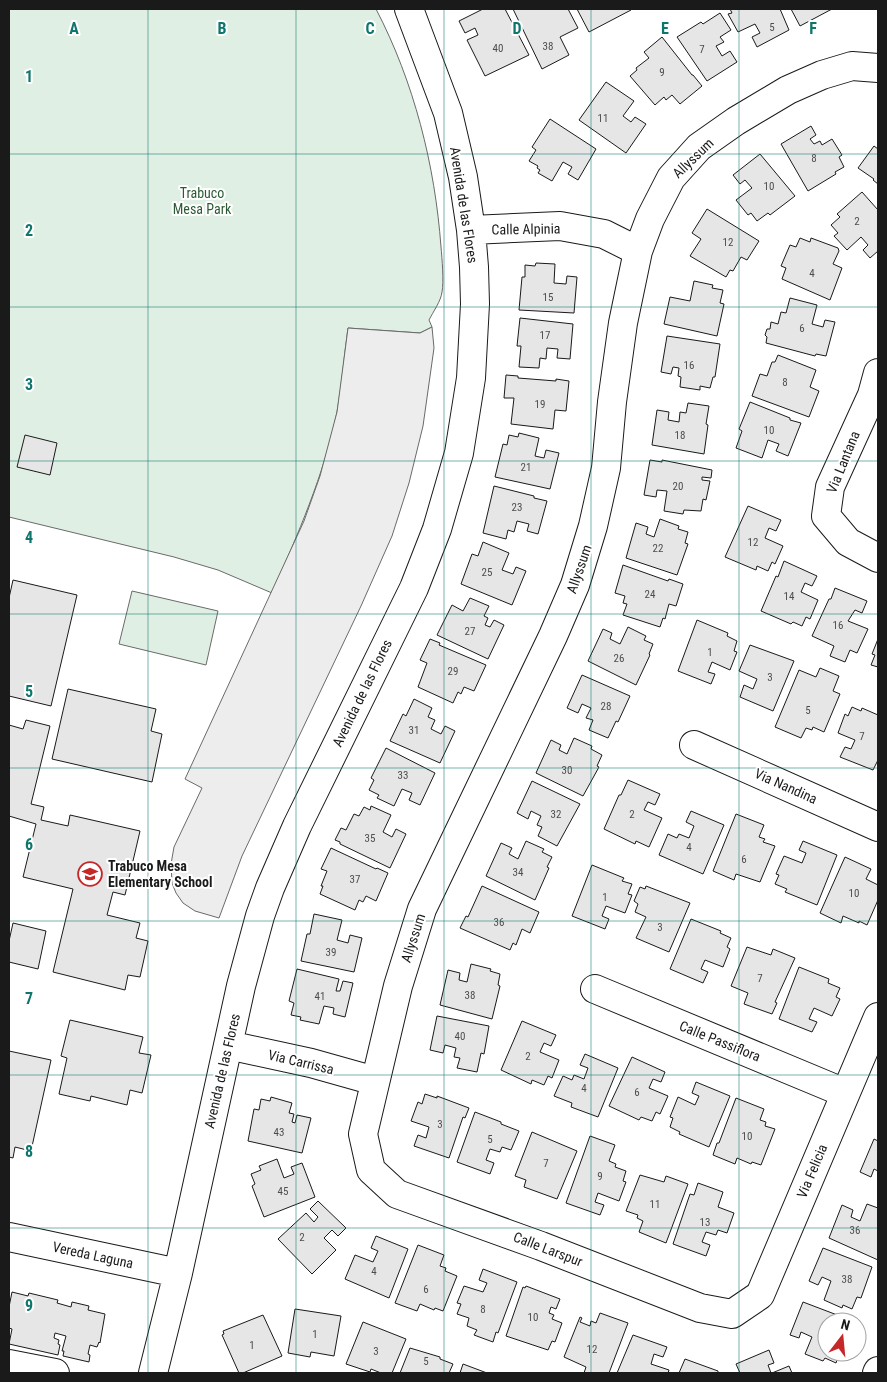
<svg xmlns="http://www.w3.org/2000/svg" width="887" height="1382" font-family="'Roboto Condensed',sans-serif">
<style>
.green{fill:#e0efe3;stroke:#6a6a6a}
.parking{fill:#ededed;stroke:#6a6a6a}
.building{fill:#e6e6e6;stroke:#1a1a1a}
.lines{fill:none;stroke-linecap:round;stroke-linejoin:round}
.minor-casing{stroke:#1a1a1a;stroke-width:30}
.major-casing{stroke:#1a1a1a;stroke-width:30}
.minor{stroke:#fff;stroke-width:28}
.major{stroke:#fff;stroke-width:28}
.grid{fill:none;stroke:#0f766e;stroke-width:1;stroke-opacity:0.55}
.labels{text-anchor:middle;stroke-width:4;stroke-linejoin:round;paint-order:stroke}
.number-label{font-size:11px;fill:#4d4d4d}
.street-label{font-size:14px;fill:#1a1a1a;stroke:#fff}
.park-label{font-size:14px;fill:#2b5a34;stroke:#fff}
.poi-label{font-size:14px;font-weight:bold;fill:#1a1a1a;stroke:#fff;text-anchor:start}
.grid-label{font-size:16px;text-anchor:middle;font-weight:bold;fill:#0f766e;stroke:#fff;stroke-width:4;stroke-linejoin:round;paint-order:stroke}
</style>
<rect width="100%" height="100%" fill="#fff"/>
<!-- green -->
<path class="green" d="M9,9h367c38,73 59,156 65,238 1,11 3,35 1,45 -1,9 -9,20 -13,28l3,7 -12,6 -72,-5c-4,28 -6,56 -11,84 -13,63 -39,122 -65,181l-54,-23 -44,-13 -165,-40z
M132,591l86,20 -12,54 -87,-21z"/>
<!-- parking -->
<path class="parking" d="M432,327l2,21 -11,78 -14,57 -17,53 -31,70 -119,250 -23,62 -24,-7 -12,-8 -7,-10 -4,-10 -1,-19 3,-17 28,-59 -17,-9 119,-258 16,-45 17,-64 11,-84 72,5z"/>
<!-- building -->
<path class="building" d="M483,9h22l24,46 -44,21 -18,-36 11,-5 -3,-7 -10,5 -6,-12z
M513,9h55l10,19 -18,9 9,18 -27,14z
M577,9h53l1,1 -42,22z
M730,9h50l9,21 -32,17 -5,-10 8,-4 -5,-9 -17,8 -10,-18 4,-1z
M791,9h41l-32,17z
M720,13l11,17 -11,7 4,5 -8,4 6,10 8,-5 7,11 -30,19 -30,-44 24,-15 2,2z
M662,37l30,38h1l9,11 -22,18 -8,-9 -6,5 -2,-3 -9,8 -25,-29 7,-6 -1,-2 13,-10 -5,-6z
M606,82l28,19 -11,15 8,6 4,-5 11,7 -20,29 -47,-33z
M550,119l46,30 -18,31 -10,-6 4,-7 -9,-5 -11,19 -14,-8 2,-3 -3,-2 1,-2 -9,-5 7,-11 -4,-3z
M811,126l5,9 -6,4 4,5 6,-3 2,4 10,-6 10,16 -3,2 5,10 -9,5 1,2 -28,17 -27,-47z
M874,146l4,3v35l-5,-4 1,-1 -16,-11z
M760,154l35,42 -25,19 -2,-2 -11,8 -6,-8 -3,2 -12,-15 16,-12 -7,-8 -5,4 -7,-9z
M862,192l16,18v41l-8,7 -7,-8 5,-5 -7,-8 -14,13 -13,-14 4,-3 -7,-8 9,-8 -3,-3z
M707,209l52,32 -12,19 -6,-3 -8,14 -3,-1 -4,7 -36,-21 11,-17 -9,-6z
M800,238l10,4 1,-4 27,10 1,3 -6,13 9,4 -12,32 -48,-21 4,-11 -5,-2 9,-21 6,2z
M536,263l19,1 -1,19 12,1 1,-8 10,1 -3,36 -55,-3 3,-33h3v-12l10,1z
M694,281l19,4 -1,3 11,2 -3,13 4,1 -7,32 -53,-12 6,-27 20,4z
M790,298l27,7 -5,19 11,3 2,-7 10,2 -9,34 -10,-2 -1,2 -49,-13 1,-6 -2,-2 2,-6h3l1,-7 7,2 3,-12 5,1z
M520,318l53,6 -3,35 -13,-1 1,-9 -11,-1 -1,11 -6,-1 -1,10 -20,-1 2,-21h-4z
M667,336l53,8 -5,33h-2l-3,11 -10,-2v4l-20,-3 1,-10 -3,-1 1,-8 -6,-1 -2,7 -10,-2z
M778,355l38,15 -6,17 9,4 -10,26 -57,-21 8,-22 7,2 5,-14h3z
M506,375l12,1v2l38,3v-2l13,2 -3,30 -11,-1 -2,19 -42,-5 3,-26h-10z
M750,402l40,16v2l11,3 -13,33 -12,-5 3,-7 -11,-4 -6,18 -26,-10 6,-17 -3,-2z
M688,403l21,3 -3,18 2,1 -4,29 -52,-9 5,-35 12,2 -1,8 11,2 1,-10 6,1z
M519,433l20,5 -4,18 9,2 2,-8 13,3 -9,36 -55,-12 8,-33 4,1 2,-10 9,2z
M25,435l32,8 -7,32 -33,-8z
M650,460l12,2v-2l50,10 -1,8 -9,-1v3l8,1 -4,19 -3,-1 -2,12 -17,-1 -1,4 -19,-3 3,-20 -10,-1 -1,7 -12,-2z
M494,486l40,10v2l13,3 -9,33 -11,-3 2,-7 -12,-3 -3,11 -6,-2 -2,9 -23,-6z
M748,506l33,14 -5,11 -7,-3 -4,10 18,8 -8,18 -3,-2 -4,9 -11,-5 -1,4 -31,-13z
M660,519l19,7 -1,3 10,3 -3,11 3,1 -11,31 -51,-17 10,-35 12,4 -2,7 8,3z
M483,542l26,11 -7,17 11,4 3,-7 10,4 -14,34 -51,-21 11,-30 6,2z
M784,561l33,15 -5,10 -7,-3 -4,9 17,8 -8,19 -4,-2 -4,9 -9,-4 -2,2 -30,-13 15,-35 2,1z
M623,565l45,16 1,-2 14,5 -7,22 -7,-2 -4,15 -2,-1 -3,9 -37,-12 4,-11 -4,-1 2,-7 -10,-3z
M13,580l64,15 -26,111 -42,-10v-98z
M835,588l32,13 -5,12 -7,-3 -7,11 20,8 -11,24 -7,-3 -5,12 -15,-6 4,-10 -22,-10 17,-37h2z
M470,598l19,8 -5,10 4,2 -3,7 5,2 4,-7 10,5 -16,34 -51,-24 15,-30 11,6z
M697,620l31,13 -1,3 10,5 -3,10 3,1 -7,18 -18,-8 -4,10 7,2 -4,10 -33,-13z
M628,627l18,9 -2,4 9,4 -4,10 1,1 -14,30 -48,-24 15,-32 9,4 -2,6 10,5z
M430,639l10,4 -1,2 47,20 -12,26 -10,-4 -3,7 -3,-2 -5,11 -35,-16 9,-24 -7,-3z
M878,639v28l-7,-2 4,-10 -3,-1z
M750,645l44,16 -21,50 -33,-14 4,-12 9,4 4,-10 -18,-8z
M820,668l19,8 -6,15 7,3 -16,38 -11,-5 -1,3 -6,-2 -5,10 -26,-11 24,-57 17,7z
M582,675l48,21 -12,26 -2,-1 -8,17 -19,-8 4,-10 -7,-2 5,-10 -9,-4 -4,9 -11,-5z
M68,689l88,20 -5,22 11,3 -10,48 -100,-23z
M414,699l18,9 -4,9 7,3 -4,9 10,5 4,-8 10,5 -15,32 -50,-22 13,-27 3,2z
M852,707l9,4 1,-3 16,7v45l-5,10 -33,-13 5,-10 6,2 4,-9 -17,-7 7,-19 3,2z
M26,720l24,6 -19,78 13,3 -3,13 27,6 2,-11 70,16 -15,64 -12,-3 -6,23 33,8 -4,15 12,3 -8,36 -12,-2 -3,15 -72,-18 20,-83 -50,-12 13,-53 -27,-8v-91l14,4z
M574,738l18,8 -1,3 11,6 -5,11 2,1 -16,29 -47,-23 15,-33 10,5 -2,5 8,4z
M386,748l49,25 -15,32 -11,-5 3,-7 -10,-4 -8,17 -17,-8 2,-3 -10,-5 5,-10 -3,-2z
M628,780l32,14 -5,11 -7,-3 -4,8 18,8 -13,29 -13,-6 -1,3 -31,-15 15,-34h2z
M532,781l48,23 -23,42 -19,-10 4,-9 -5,-2 4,-9 -10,-5 -3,8 -11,-6z
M371,806l20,9 -8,17 9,5 4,-8 10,5 -16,34 -50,-24v-2l-5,-2 6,-12 5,2 8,-16 5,2 5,-9 6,3z
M691,811l33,14 -21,49 -44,-19 9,-21 9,4 2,-4 10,4 5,-12 -8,-4z
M736,814l28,11 -5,12 6,2 -2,3 12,4 -15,36 -24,-8 -2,6 -21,-9z
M526,841l18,8 -2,3 10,5 -5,10 2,1 -14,32 -49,-24 15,-33 11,5 -3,6 9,5z
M803,841l34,14 -20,50 -32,-13 2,-3 -12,-5 4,-9 -3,-1 8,-18 18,7 4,-10 -7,-3z
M331,848l45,21 1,-1 11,5 -12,28 -10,-5 -3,6 -4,-2 -4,10 -35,-16 3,-8h-2l6,-15 -6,-2z
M845,857l26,12 -5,10 12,6v15l-11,25 -8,-4v2l-16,-7 -2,7 -21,-10z
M592,865l32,13 -2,3 10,3 -4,10 4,1 -7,18 -19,-7 -4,10 7,3 -4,10 -33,-13z
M482,886l57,26 -9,21 -8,-4 -6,16 -3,-2 -3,7 -50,-22 6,-12 2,1z
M646,886l44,17 -21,49 -33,-14 10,-21 -11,-5 3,-8 -4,-3 6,-14 5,2z
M314,914l28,6 -5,20 11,3 2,-8 12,3 -8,34 -53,-11 6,-27h3z
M691,919l30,12 -1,2 11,5 -4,9 3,2 -7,18 -18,-7 -4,9 7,3 -5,11 -33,-14z
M13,923l33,8 -8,38 -29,-7v-21z
M747,947l24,8 2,-6 22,9 -20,44 2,1 -5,11 -28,-10 4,-11 -17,-7z
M471,964l20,5 -1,2 10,3 -2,11 2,1 -8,33 -52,-14 8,-35 12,3 -1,7 8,2z
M799,967l30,12 -1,4 12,5 -4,9 4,2 -8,17 -18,-8 -5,11 8,3 -5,10 -33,-13z
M297,969l42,10 -3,12h4l3,-10 10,2 -8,34 -12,-3 1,-6 -10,-2 -5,18 -19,-4 1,-3 -10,-2 3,-12 -5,-2z
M437,1016l52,10 -5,28 -3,-1 -4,19 -20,-4 3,-10 -6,-1 2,-9 -11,-3 -2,8 -13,-3z
M70,1020l73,17 -4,16 12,2 -9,38 -12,-3 -3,15 -36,-9 -1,5 -31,-7 8,-36 -6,-2z
M522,1021l34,14 -5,11 -7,-3 -4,9 19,8 -7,18 -4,-2 -4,9 -12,-5 -1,4 -30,-14z
M9,1051l42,9 -20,91 -16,-4 -2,11 -4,-1z
M585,1054l33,14 -20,49 -27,-10 1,-4 -18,-7 9,-20 9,4 2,-5 10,4 4,-11 -8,-3z
M632,1057l33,15 -4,10 -8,-3 -4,9 19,8 -8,18 -4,-2 -4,9 -11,-4 -2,3 -30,-14z
M696,1082l34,14 -21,51 -30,-13 1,-2 -10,-5 3,-9 -3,-1 8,-20 17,8 4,-9 -7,-3z
M425,1094l12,4v-2l32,12 -4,10 -2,-1 -14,41 -35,-12 4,-11 8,3 3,-11 -18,-6 7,-19 4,2z
M271,1097l21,6 -3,10 5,1 -2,8 3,1 2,-8 14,3 -9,35 -54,-12 6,-32 5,1 2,-11 9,2z
M736,1098l28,11 -4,11 6,2 -1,4 10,3 -14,36 -9,-3 -1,2 -14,-6 -2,6 -22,-9 4,-12h2z
M475,1112l26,10v2l18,7 -8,19 -9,-3 -2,5 -10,-3 -4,11 8,3 -4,11 -33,-12z
M532,1132l45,19 -20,48 -33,-12 2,-7 -11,-4z
M590,1136l25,9 -6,16 7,3 -1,3 11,4 -3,10 3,1 -7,19 -21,-8 -3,9 9,3 -4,10 -34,-12z
M874,1139l4,2v30l-4,-2 -3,8 -11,-5z
M277,1159l7,19 10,-4 -3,-7 11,-4 13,34 -51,20 -12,-31 3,-2 -4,-10 10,-4 -2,-4z
M640,1175l24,7 2,-6 22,8 -22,59 -27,-11 4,-11 -6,-3 1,-3 -12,-4z
M698,1183l25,9 -5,15 16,6 -7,20 -9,-3 -2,5 -10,-3 -4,10 8,3 -4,11 -33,-12 17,-50 4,1z
M318,1201l28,27 -8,8 -6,-6 -8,8 12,12 -24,24 -34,-35 28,-26 8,9 4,-5 -8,-8z
M867,1204l11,4v52l-49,-22 13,-33 11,5 -2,7 9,4z
M376,1236l32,13 -19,49 -44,-19 10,-24 18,7 5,-11 -7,-3z
M418,1245l26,10 -4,11 6,2 -1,3 12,5 -14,35 -8,-3 -1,2 -14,-6 -3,7 -22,-8z
M823,1248l49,19 -11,31 -4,-1 -5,12 -9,-4 -1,3 -18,-8 7,-19 -9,-4 -4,8 -9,-4z
M483,1269l34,13 -19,51 -2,-1 -3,10 -19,-7 3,-5 -10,-4 2,-8 -12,-4 4,-10 -4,-1 7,-17 19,6 4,-9 -8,-3z
M526,1286l34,13 -4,10 -5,-2 -2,6 5,2 -2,4 10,4 -7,19 -3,-1 -4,9 -42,-14 17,-49 2,1z
M12,1292l16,4 1,-3 29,7 -1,3 14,4 1,-5 17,4 -1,4 17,4 -5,29 -1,-1 -2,5 -7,-2 -2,9 2,1 -1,7 -26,-6 1,-5h-2l4,-15 -11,-3 -1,5 5,2 -1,4 2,1 -2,10 -49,-11 3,-15 -3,-1v-21z
M803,1302l50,19 -26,1v30h13l-4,11 -11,-5 -2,3 -18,-7 7,-17 -11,-5 -2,6 -9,-3z
M295,1309l46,7 -7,40 -23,-4 -1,5 -22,-4z
M600,1313l28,10 -19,50h-25l2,-6 -22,-10 16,-40 2,1 -2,4 10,4 1,-5 5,2z
M263,1315l19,41 -39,17h-4l-17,-38 2,-1 -1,-3z
M363,1322l43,17 -14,34h-11l-10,-4 -1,3 -24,-8z
M633,1335l34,12 -4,10 -9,-3 -3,10 18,6 -1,3h-51z
M410,1348l30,9v2l13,5 -4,9h-49z
M769,1350l5,13 -6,2 3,8h-31l-4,-9z
M685,1359l33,12v2h-39z
M463,1364l24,9h-27z
M789,1366l3,7h-20z"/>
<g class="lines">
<!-- minor casing -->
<g class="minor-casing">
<path id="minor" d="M878,68l-26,-2 -30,9 -34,15 -52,31 -37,26 -28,31 -21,41 -12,32 -15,72 -11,79 -6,66 -13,58 -18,59 -22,51 -131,273 -24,77 -35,148 8,36 26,24 144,52 159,62 32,6 28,-19 118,-278
M471,230l89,-4 44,8 34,17
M878,373l-6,22 -42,92 -4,29 22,26 30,16
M694,745l184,82
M595,989l250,104
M228,1045l83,18 64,18
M9,1237l169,36
M9,1364l46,9
M153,1373l25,-100 63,-287 19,-70 10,-28 27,-62 117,-238 23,-59 22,-76 12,-75 4,-74 -1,-37 -3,-37 -8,-53 -15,-64 -39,-104"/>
</g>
<!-- major casing -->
<g class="major-casing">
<path id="major" d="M877,1373l1,-2"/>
</g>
<!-- minor -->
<use href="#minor" class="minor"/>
<!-- major -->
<use href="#major" class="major"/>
</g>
<!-- grid -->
<path class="grid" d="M148,9v1364M296,9v1364M444,9v1364M591,9v1364M739,9v1364M9,154h869M9,307h869M9,461h869M9,614h869M9,768h869M9,921h869M9,1075h869M9,1228h869"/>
<!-- icons -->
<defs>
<g id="school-ring" transform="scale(1.25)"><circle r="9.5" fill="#fff" stroke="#c62828" stroke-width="1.5"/><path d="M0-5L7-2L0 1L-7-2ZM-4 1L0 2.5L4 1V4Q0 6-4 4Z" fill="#c62828"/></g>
</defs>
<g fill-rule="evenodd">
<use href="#school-ring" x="90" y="874"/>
</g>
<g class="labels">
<!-- number labels -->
<g class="number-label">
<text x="772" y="31">5</text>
<text x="548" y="50">38</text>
<text x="498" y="52">40</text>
<text x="702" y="53">7</text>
<text x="662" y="76">9</text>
<text x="603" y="122">11</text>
<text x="814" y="162">8</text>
<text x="769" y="190">10</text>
<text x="857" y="225">2</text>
<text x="728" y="246">12</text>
<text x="812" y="277">4</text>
<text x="548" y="301">15</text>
<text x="802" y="332">6</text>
<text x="545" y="339">17</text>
<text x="689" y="369">16</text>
<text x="785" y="386">8</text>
<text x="540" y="408">19</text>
<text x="769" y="434">10</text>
<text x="680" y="439">18</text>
<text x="526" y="471">21</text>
<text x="678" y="490">20</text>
<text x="517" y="511">23</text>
<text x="753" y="546">12</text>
<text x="658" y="552">22</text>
<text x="487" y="576">25</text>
<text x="650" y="598">24</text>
<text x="789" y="600">14</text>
<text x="838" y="629">16</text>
<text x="470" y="635">27</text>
<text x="710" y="656">1</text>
<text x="619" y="662">26</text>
<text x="453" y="675">29</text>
<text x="770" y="681">3</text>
<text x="606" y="710">28</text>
<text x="808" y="714">5</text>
<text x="414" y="734">31</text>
<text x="862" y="740">7</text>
<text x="567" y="774">30</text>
<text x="403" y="779">33</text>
<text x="556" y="818">32</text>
<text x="632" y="818">2</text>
<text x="370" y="842">35</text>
<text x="689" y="851">4</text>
<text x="744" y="863">6</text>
<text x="518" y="876">34</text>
<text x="355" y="883">37</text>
<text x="854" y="897">10</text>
<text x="605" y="901">1</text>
<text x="499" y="926">36</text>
<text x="660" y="931">3</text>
<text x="331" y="956">39</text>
<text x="760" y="982">7</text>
<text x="470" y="999">38</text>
<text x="320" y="1000">41</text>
<text x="460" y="1040">40</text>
<text x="528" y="1060">2</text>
<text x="584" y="1092">4</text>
<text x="637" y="1096">6</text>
<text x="440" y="1128">3</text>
<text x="279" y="1136">43</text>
<text x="747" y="1140">10</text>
<text x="490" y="1143">5</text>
<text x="546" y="1167">7</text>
<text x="600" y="1180">9</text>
<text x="283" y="1195">45</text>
<text x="655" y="1208">11</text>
<text x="705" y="1226">13</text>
<text x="855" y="1234">36</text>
<text x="302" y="1241">2</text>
<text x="374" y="1275">4</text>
<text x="847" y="1283">38</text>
<text x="426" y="1293">6</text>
<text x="483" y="1313">8</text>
<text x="533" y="1321">10</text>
<text x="315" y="1338">1</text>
<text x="252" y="1349">1</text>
<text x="592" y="1353">12</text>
<text x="376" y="1355">3</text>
<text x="426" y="1365">5</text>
</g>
<!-- street labels -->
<g class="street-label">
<text transform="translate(693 158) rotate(-44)" y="5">Allyssum</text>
<text transform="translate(464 205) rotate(81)" y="5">Avenida de las Flores</text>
<text transform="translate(526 229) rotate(-1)" y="5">Calle Alpinia</text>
<text transform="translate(843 462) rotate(-68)" y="5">Via Lantana</text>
<text transform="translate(579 569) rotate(-71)" y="5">Allyssum</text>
<text transform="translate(362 693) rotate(-64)" y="5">Avenida de las Flores</text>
<text transform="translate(786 786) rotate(24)" y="5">Via Nandina</text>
<text transform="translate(413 938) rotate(-72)" y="5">Allyssum</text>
<text transform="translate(720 1041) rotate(22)" y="5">Calle Passiflora</text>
<text transform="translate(301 1062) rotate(13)" y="5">Via Carrissa</text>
<text transform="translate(222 1071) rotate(-77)" y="5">Avenida de las Flores</text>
<text transform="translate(812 1171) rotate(-67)" y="5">Via Felicia</text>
<text transform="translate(548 1249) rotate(21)" y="5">Calle Larspur</text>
<text transform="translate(93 1255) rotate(12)" y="5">Vereda Laguna</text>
</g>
<!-- park labels -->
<g class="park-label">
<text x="202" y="198">Trabuco<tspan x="202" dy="16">Mesa Park</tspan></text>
</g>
<!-- poi labels -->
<g class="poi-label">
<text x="108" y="871">Trabuco Mesa<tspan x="108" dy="16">Elementary School</tspan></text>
</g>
</g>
<g class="grid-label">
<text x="74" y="34">A</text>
<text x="222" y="34">B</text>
<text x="370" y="34">C</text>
<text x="517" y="34">D</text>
<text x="665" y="34">E</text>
<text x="813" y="34">F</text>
<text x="29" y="82">1</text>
<text x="29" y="236">2</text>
<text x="29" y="390">3</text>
<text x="29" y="543">4</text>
<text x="29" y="697">5</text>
<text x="29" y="850">6</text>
<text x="29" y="1004">7</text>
<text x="29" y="1157">8</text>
<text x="29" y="1311">9</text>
</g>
<!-- border -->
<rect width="887" height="1382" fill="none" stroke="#1a1a1a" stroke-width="20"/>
<!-- north arrow -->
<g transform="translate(842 1337) rotate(16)"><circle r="24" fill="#ffffff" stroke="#a3a3a3"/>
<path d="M0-4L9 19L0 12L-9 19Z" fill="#c62828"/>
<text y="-8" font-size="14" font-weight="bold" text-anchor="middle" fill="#1a1a1a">N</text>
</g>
</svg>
